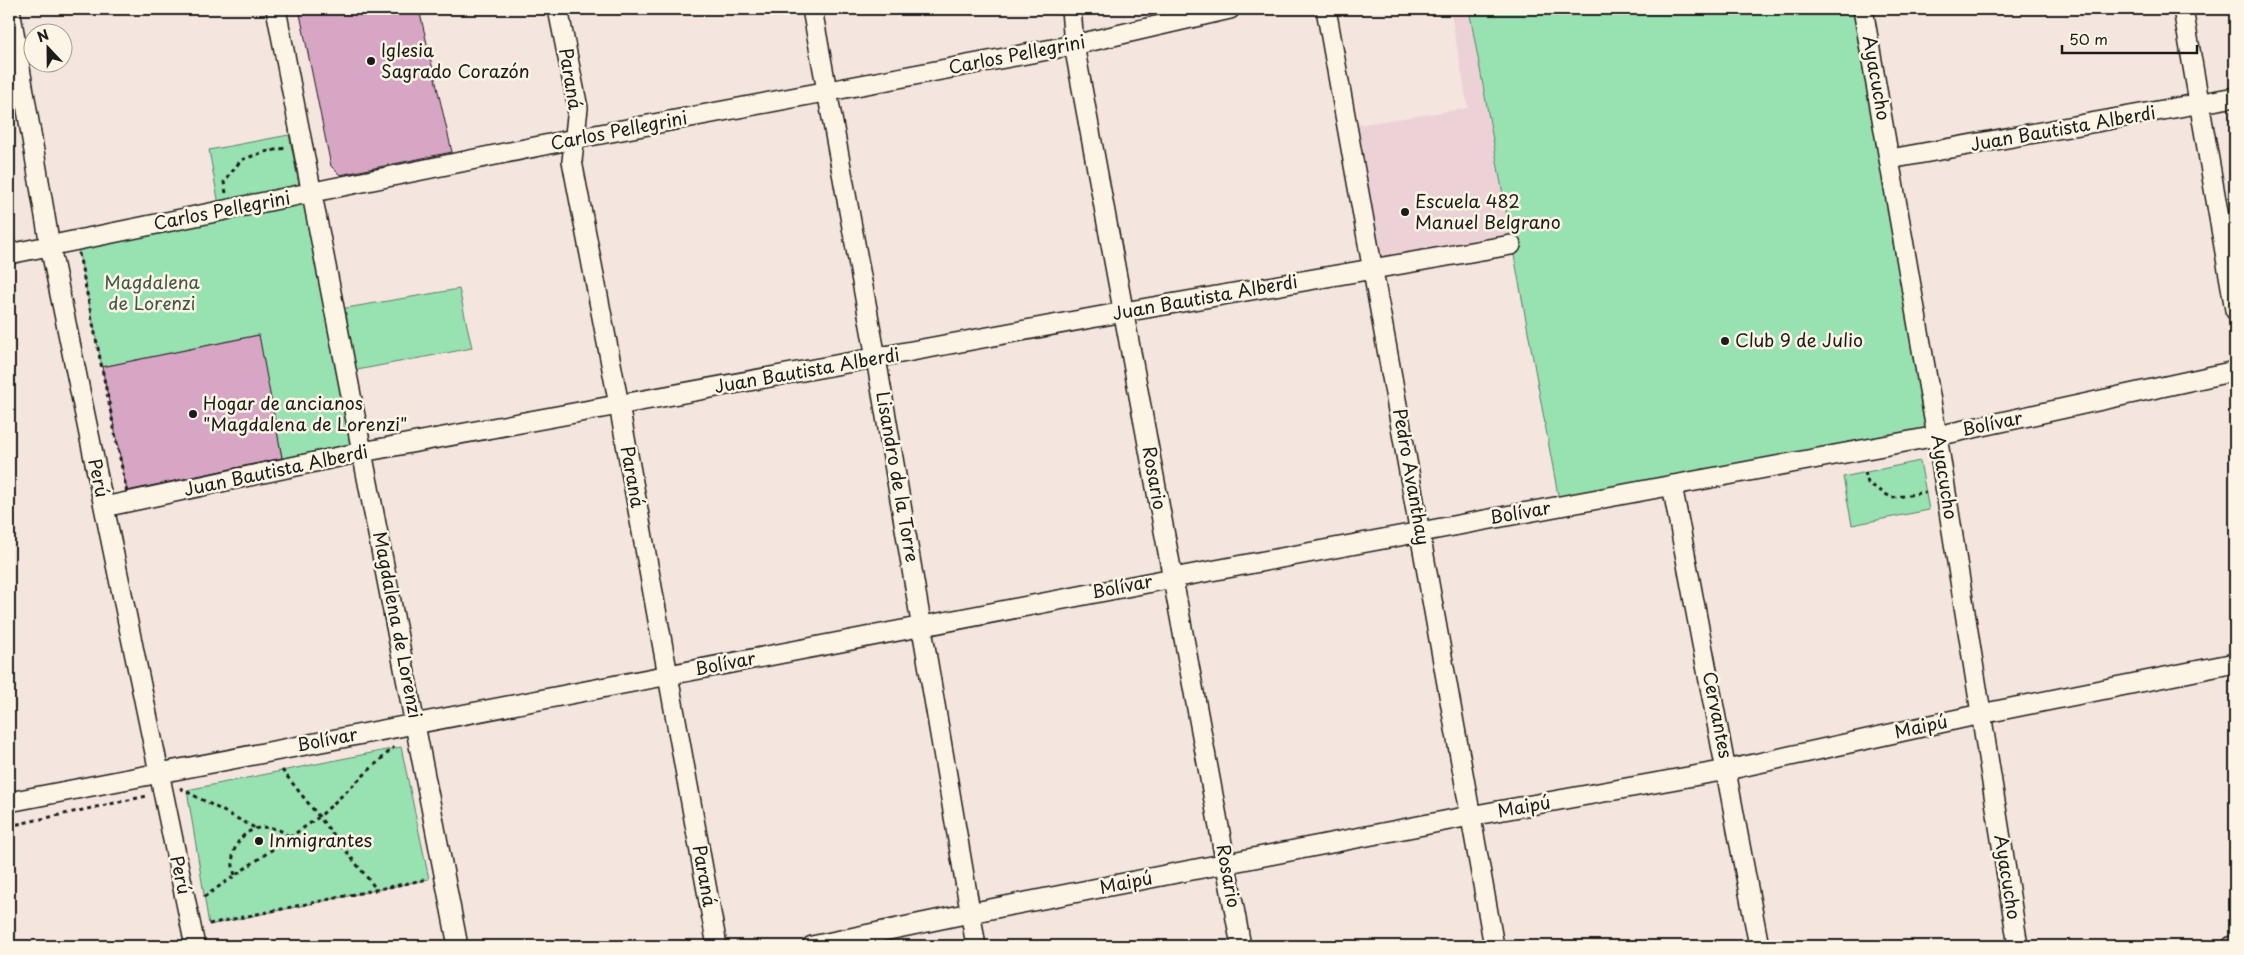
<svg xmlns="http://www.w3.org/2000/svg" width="2244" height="955" font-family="'Playpen Sans',sans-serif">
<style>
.built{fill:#ecd2d7}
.green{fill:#98e1b1;stroke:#5a7e66}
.building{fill:#d7a6c5;stroke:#1c1c1c}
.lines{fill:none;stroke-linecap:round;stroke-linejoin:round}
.minor-casing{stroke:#1c1c1c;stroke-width:22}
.path{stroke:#1c1c1c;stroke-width:3;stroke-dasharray:4 4;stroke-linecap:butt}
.minor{stroke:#fcf5e5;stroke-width:19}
.poi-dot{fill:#1c1c1c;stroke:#fcf5e5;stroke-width:2}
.labels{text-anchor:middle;stroke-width:5;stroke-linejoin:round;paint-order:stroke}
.poi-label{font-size:18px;fill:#1c1c1c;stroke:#fcf5e5;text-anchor:start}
.street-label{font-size:18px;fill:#1c1c1c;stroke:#fcf5e5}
.park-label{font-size:18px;fill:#415749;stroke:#fcf5e5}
</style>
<rect width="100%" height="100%" fill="#f5e5df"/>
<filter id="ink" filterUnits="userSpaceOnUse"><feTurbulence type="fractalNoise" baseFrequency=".02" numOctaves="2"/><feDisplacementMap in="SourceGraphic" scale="10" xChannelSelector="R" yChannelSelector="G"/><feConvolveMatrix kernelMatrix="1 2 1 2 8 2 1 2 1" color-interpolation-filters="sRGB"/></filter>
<g filter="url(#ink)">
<!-- built -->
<path class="built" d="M1450,9h19l42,236 -133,17 -21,-137 111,-17z"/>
<!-- green -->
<path class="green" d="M1469,9h386l82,427 -377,70z
M289,135l11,55 -81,15 -10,-55z
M309,199l48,248 -74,15 -25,-127 -156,32 -25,-123z
M459,289l13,59 -120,23 -12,-62z
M1920,461l9,49 -77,15 -9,-48z
M401,747l28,132 -220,46 -22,-135z"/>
<!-- building -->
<path class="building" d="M299,9h120l33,143 -112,23 -9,-9z
M259,335l23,123 -155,33 -25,-124z"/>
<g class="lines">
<!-- minor casing -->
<g class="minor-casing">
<path id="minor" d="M10,9l40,237 145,700
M276,9l182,937
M558,9l20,99 -6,53 47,244 98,541
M812,9l64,349 100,588
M1071,9l3,36 167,901
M1326,9l168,937
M1863,9l74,427 81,510
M2183,9l52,301
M1890,159l345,-62
M9,254l565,-115 500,-94 156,-36
M1672,485l87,461
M104,507l258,-55 762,-140 387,-67
M9,802l1164,-224 764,-142 298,-65
M812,946l158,-33 500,-97 257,-46 254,-56 254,-51
M2232,946h3"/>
</g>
<!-- path -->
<path class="path" d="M226,193l-2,-11 17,-22 23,-8 22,-4
M309,199l48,248 -230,46 -50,-249z
M1865,472l3,11 24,15 34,-6
M282,770l95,120
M180,788l75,40
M9,826l138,-30
M235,875c-12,-36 25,-63 55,-38
M204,897l115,-80 75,-70
M209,924l219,-45"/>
<!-- minor -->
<use href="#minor" class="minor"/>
</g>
</g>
<!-- markers -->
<g class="poi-dot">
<circle cx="371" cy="61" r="5"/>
<circle cx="1405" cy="212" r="5"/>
<circle cx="1725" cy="341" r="5"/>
<circle cx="193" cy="414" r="5"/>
<circle cx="259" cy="841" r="5"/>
</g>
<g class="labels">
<!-- poi labels -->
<g class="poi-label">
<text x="381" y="57">Iglesia<tspan x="381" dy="21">Sagrado Corazón</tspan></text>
<text x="1415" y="208">Escuela 482<tspan x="1415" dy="21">Manuel Belgrano</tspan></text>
<text x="1735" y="347">Club 9 de Julio</text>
<text x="203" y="410">Hogar de ancianos<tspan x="203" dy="21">"Magdalena de Lorenzi"</tspan></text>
<text x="269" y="847">Inmigrantes</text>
</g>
<!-- street labels -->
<g class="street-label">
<text transform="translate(1017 55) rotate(-11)" y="6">Carlos Pellegrini</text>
<text transform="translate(1876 78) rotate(80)" y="6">Ayacucho</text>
<text transform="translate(570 79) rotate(81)" y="6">Paraná</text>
<text transform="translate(2063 129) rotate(-10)" y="6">Juan Bautista Alberdi</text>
<text transform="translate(619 131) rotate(-11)" y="6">Carlos Pellegrini</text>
<text transform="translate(222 211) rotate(-11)" y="6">Carlos Pellegrini</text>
<text transform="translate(1205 298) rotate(-10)" y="6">Juan Bautista Alberdi</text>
<text transform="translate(807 371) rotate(-10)" y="6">Juan Bautista Alberdi</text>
<text transform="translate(1992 424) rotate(-12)" y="6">Bolívar</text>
<text transform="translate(276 471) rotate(-12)" y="6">Juan Bautista Alberdi</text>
<text transform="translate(632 477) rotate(80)" y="6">Paraná</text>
<text transform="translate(897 477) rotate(80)" y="6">Lisandro de la Torre</text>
<text transform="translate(1411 477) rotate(80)" y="6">Pedro Avanthay</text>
<text transform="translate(1944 477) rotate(81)" y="6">Ayacucho</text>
<text transform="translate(98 478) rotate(78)" y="6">Perú</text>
<text transform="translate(1154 478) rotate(80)" y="6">Rosario</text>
<text transform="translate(1520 513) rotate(-10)" y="6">Bolívar</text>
<text transform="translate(1122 587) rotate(-11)" y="6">Bolívar</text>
<text transform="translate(397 625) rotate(79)" y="6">Magdalena de Lorenzi</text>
<text transform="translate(725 664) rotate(-11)" y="6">Bolívar</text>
<text transform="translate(1717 715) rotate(79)" y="6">Cervantes</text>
<text transform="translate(1921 727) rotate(-12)" y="6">Maipú</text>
<text transform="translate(327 740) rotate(-11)" y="6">Bolívar</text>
<text transform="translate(1524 807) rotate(-10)" y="6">Maipú</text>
<text transform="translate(180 875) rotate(78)" y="6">Perú</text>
<text transform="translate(704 876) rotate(80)" y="6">Paraná</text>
<text transform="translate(1228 876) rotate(80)" y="6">Rosario</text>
<text transform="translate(2007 877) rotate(81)" y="6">Ayacucho</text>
<text transform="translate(1126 883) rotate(-11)" y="6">Maipú</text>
</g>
<!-- park labels -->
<g class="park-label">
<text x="152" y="289">Magdalena<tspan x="152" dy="21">de Lorenzi</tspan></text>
</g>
</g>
<!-- margin -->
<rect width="2244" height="955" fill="none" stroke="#fcf5e5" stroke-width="30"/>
<rect x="15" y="15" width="2214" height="925" fill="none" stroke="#1c1c1c" stroke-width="2" filter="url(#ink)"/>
<!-- north arrow -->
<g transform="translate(48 48) rotate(338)"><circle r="24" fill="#fcf5e5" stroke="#a29e95"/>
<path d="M0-4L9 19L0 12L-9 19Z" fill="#1c1c1c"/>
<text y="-8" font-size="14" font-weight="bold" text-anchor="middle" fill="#1c1c1c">N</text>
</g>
<!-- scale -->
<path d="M2062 45v8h135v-8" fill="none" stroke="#1c1c1c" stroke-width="2.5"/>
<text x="2069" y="45" font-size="15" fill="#1c1c1c" stroke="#fcf5e5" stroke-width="4" paint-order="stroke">50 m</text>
</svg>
